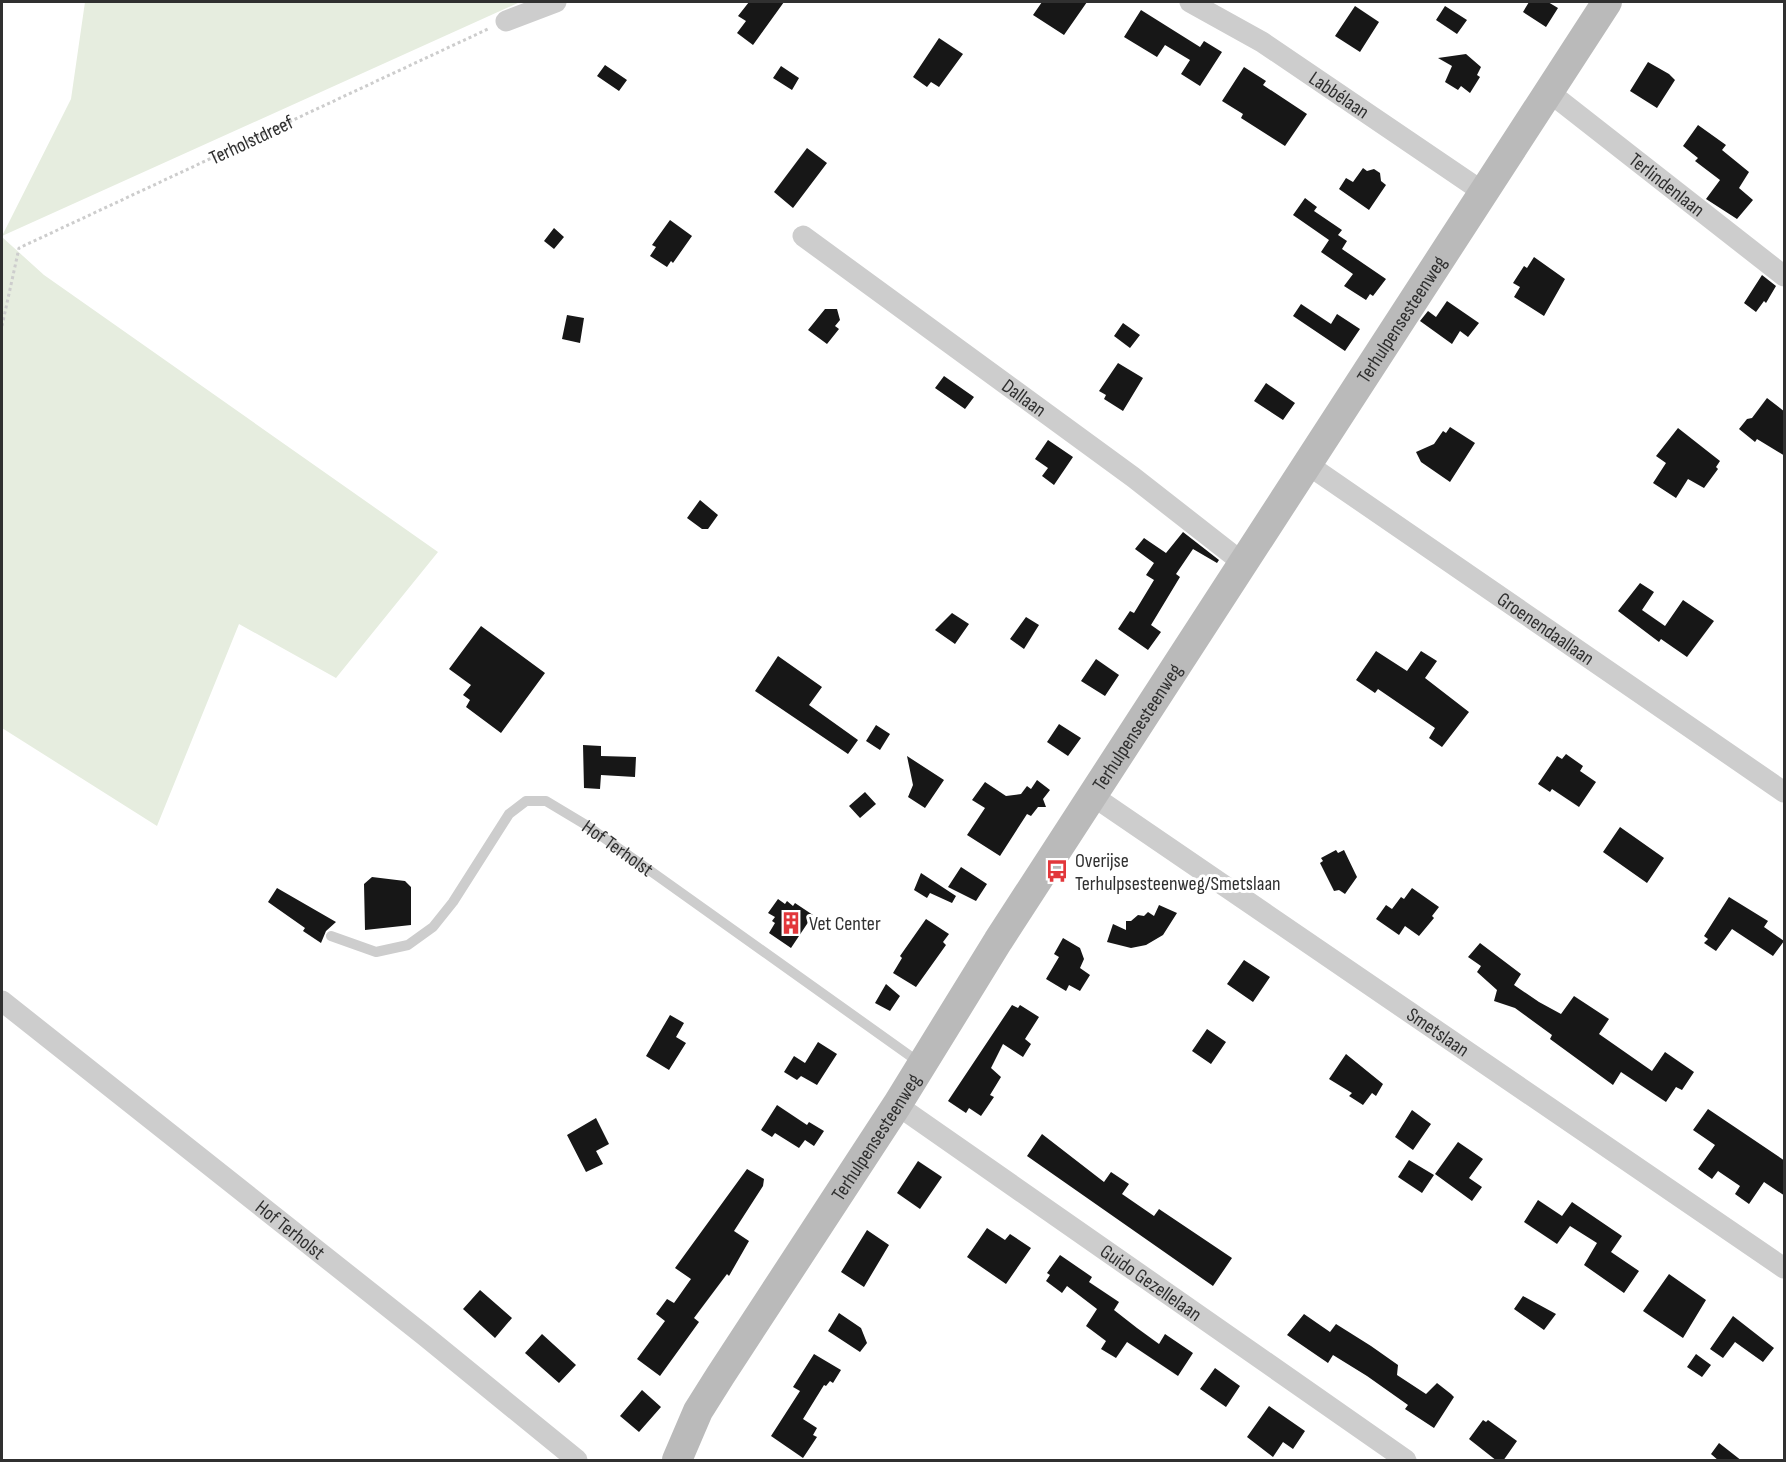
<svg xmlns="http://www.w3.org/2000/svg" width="1786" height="1462" font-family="'Sofia Sans Condensed',sans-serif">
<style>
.green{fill:#e6eddf}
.building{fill:#171717}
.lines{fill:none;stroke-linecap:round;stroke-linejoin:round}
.path{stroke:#cdcdcd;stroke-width:3;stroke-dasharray:3 3;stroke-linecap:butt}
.lane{stroke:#cdcdcd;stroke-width:10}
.street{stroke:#cdcdcd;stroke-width:21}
.secondary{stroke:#bababa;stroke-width:30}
.labels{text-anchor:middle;stroke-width:6;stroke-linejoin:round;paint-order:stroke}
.street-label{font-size:20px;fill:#303030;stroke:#fff}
.poi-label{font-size:20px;fill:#303030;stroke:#fff;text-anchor:start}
</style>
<rect width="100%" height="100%" fill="#fff"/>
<!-- green -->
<path class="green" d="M85,2h435l-518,234 69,-137z
M2,237l42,38 394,277 -102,126 -97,-54 -82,202 -155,-98z"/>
<!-- building -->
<path class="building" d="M749,2h35l-31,43 -16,-12 9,-12 -8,-5z
M1042,2h45l-23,33 -31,-20z
M1529,2h19l10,6 -12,19 -23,-15z
M1355,6l24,16 -19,30 -25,-16z
M1445,6l22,14 -10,14 -21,-14z
M1141,10l59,37 4,-6 18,11 -22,34 -19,-12 9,-14 -25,-15 -8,12 -33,-20z
M939,38l24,16 -24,33 -8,-5 -4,5 -14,-10z
M1466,54l15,13 -4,8 3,2 -10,16 -9,-7 -3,4 -13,-8 7,-16 -14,-8z
M1648,62l21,12 6,6 -18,28 -27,-17z
M605,65l22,15 -8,11 -22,-15z
M781,66l18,12 -7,12 -19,-12z
M1244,67l22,14 -3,4 44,29 -22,32 -44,-28 2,-4 -21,-13z
M1698,125l28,20 -4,5 27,22 -10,16 14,12 -16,19 -31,-20 14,-19 -25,-19 3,-3 -15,-12z
M807,148l20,15 -34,45 -19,-16z
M1363,168l4,3 7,-2 6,4 1,8 5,4 -17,25 -30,-21 7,-11 7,4z
M1305,198l12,9 -3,4 28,19 -4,5 9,6 -5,8 44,30 -13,17 -3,-2 -4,6 -22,-14 9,-12 -32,-22 8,-12 -36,-25z
M670,220l22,16 -19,27 -2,-2 -4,6 -17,-11 6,-9 -4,-2z
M554,228l10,9 -10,12 -10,-8z
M1534,257l31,22 -21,37 -30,-19 6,-10 -7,-4 11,-17 3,2z
M1762,275l14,11 -10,17 -2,-2 -8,11 -12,-9z
M1447,301l32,22 -11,14 -8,-6 -8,13 -32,-23 8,-10 8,6z
M1301,304l30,20 6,-10 23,15 -15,22 -52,-35z
M825,309h12l3,11 -5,6 4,3 -12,15 -19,-14z
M567,315l17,3 -4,25 -18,-4z
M1123,323l17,12 -10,13 -16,-12z
M1118,363l25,15 -20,33 -19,-12 2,-4 -7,-4z
M944,376l30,21 -9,12 -30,-21z
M1266,383l29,20 -12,17 -29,-19z
M1767,398l18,14v44l-28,-17 -2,3 -16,-13 8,-10 5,-1z
M1450,427l25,16 -25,39 -29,-20 -5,-10 18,-8 9,-13 3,2z
M1678,428l42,33 -4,6 2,2 -14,19 -16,-9 -12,19 -23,-15 13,-20 -10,-7z
M1048,440l25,17 -19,28 -12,-9 6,-8 -13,-9z
M700,500l18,15 -10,14h-6l-15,-11z
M1183,532l36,28 -2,3 -24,-14 -17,25 4,3 -29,48 10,7 -13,18 -30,-21 12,-18 4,2 20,-33 -8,-5 8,-12 -19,-14 9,-11 22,15z
M1640,583l14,9 -12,18 23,16 18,-26 31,21 -27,36 -26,-18 -2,3 -41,-31z
M952,613l17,11 -14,20 -20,-14z
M1026,617l13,8 -15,24 -14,-10z
M481,626l64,47 -44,60 -35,-26 4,-7 -7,-5 8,-10 -22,-16z
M1376,651l31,20 14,-20 16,10 -12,17 44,34 -27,35 -13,-9 6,-10 -57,-39 -3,4 -19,-13z
M778,656l44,31 -13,18 49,35 -10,14 -93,-63z
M1096,659l23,16 -14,21 -24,-15z
M1059,724l22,14 -13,18 -21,-14z
M876,725l14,9 -10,16 -14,-9z
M583,745l18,1v10l35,1 -1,20 -34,-2 -1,14 -16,-1z
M1566,754l17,12 -3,5 16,11 -17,25 -27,-18 -2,3 -12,-8 19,-28 5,3z
M907,756l37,24 -19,28 -17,-11 5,-12z
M1037,780l13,10 -7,9 3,8h-8l-7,9 -4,-2 -27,42 -33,-21 18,-27 -13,-8 13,-18 21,14 15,-2 6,-8 4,3z
M865,792l11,12 -16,14 -11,-12z
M1620,827l44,31 -17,25 -44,-31z
M1336,850l2,3 6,-3 13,27 -12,17 -6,-4 -5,1 -14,-28 3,-2 -2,-3z
M961,867l26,17 -11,17 -28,-14z
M921,873l35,23 -4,7 -22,-10 -3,5 -13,-8z
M372,877l33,4 6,6v38l-46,5 -1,-46z
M277,888l59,34 -10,9 -5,12 -18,-12 2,-3 -37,-26z
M1412,888l27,19 -7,9 2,2 -15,18 -14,-10 -6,9 -23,-16 10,-14 6,4 9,-12 3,2z
M1729,897l39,24 -4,6 20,14 -11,15 -41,-27 -16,22 -12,-8 4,-4 -4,-3z
M778,899l7,5 2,-3 6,5 2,-3 18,12 -22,33 -22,-15 6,-10 -3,-2 3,-4 -7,-4z
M1159,905l18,8 -14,22 -17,10 -15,3 -24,-6 6,-18 13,6v-9h5l7,-6 6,1 4,-4 6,4z
M926,919l23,15 -6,8 3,3 -30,42 -23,-14 9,-15 -2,-2z
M1063,938l17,10 4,11 -4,9 10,7 -10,16 -11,-6 -3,6 -20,-12 13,-22 -5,-3z
M1480,943l41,31 -7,11 25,17 22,12 13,-18 35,23 -10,15 53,37 13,-19 29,20 -12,18 -6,-3 -10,15 -45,-30 -8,13 -63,-46 2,-4 -37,-27 -21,-7 3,-11 -20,-18 4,-6 -13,-9z
M1244,960l26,17 -17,25 -26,-18z
M886,984l14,12 -10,15 -15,-8z
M1012,1005l6,3 2,-3 19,12 -14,22 6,5 -8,13 -20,-13 -12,24 10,9 -11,18 4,2 -13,19 -12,-8 -3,5 -18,-12z
M670,1015l14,8 -8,14 10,6 -17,27 -23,-14z
M1207,1029l19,13 -15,22 -19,-13z
M818,1042l19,12 -20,31 -16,-9 -4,4 -13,-8 10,-16 11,7z
M1346,1054l37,30 -7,12 -4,-3 -9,12 -14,-9 3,-3 -23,-14z
M777,1105l30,20 2,-3 15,9 -10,15 -9,-6 -6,8 -24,-15 -3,4 -11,-7z
M1708,1109l77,52v35l-21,-14 -15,22 -14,-10 5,-8 -22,-15 -6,8 -14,-10 17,-24 -22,-15z
M1412,1110l19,14 -18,26 -18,-13z
M596,1118l13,26 -13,7 7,13 -17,8 -19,-37z
M1042,1134l62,48 7,-10 18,12 -7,10 32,22 5,-7 73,49 -19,28 -186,-130z
M1458,1142l25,17 -14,19 13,9 -10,14 -37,-27z
M1409,1160l25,15 -12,18 -24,-16z
M918,1161l24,16 -22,32 -23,-16z
M747,1169l17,10 -1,7 -29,45 15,10 -20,35 -2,-2 -33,44 5,4 -39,54 -23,-17 28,-38 -9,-7 11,-15 7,4 17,-24 -16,-11z
M1538,1200l24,16 10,-14 50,34 -11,16 28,19 -15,22 -40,-28 13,-22 -27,-17 -13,18 -33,-22z
M987,1228l18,12 5,-6 21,14 -25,36 -39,-27z
M867,1230l22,15 -25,42 -23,-15z
M1060,1255l32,22 -3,5 30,20 -5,8 23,18 22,16 6,-10 28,19 -15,23 -51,-34 -11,16 -15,-9 5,-8 -20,-15 11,-17 -30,-23 -5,7 -16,-12 4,-6 -3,-2z
M1669,1274l37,26 -23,38 -40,-27z
M480,1290l32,28 -17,20 -32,-29z
M1523,1296l33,18 -12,16 -30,-21z
M839,1313l22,15 6,15 -7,9 -32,-21z
M1304,1314l26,18 6,-8 35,22 27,19 -1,10 29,19 11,-11 14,11 3,3 -20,31 -29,-19 3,-4 -41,-29 -34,-21 -5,8 -41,-28z
M1733,1316l41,32 -11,14 -28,-20 -12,16 -13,-9z
M542,1334l34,31 -17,18 -34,-30z
M814,1354l27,16 -8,13 -3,-2 -4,5 -2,-1 -21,34 14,9 -4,7 4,2 -14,21 -32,-22 29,-45 -7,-4z
M1696,1354l15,11 -9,12 -15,-10z
M1215,1368l25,18 -14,21 -26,-18z
M642,1390l19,17 -22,25 -19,-16z
M1269,1406l36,25 -12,18 -10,-7 -10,15 -26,-20z
M1483,1420l3,2 2,-2 29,21 -14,20h-6l-28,-22z
M1719,1443l23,18h-23l-8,-7z"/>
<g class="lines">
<!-- path -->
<path class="path" id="s1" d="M2,326l17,-78 469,-219"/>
<!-- lane -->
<path class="lane" id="s2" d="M331,936l45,16 32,-7 25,-18 20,-25 56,-88 17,-13h20l40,24 334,238"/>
<!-- street -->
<g class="street">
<path id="s3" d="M1190,2l72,40 221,150"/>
<path d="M506,21l50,-19"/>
<path id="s4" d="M1549,92l235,184"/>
<path id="s5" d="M803,236l330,241 110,86"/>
<path id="s6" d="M1307,464l477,328"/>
<path id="s7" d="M1093,796l691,472"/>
<path id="s8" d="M2,1001l423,335 152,124"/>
<path id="s9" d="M897,1105l509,355"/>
</g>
<!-- secondary -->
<path class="secondary" id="s10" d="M677,1460l21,-49 22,-35 177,-271 101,-164 609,-939"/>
</g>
<!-- icons -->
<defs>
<g id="bus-bare" transform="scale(1.8)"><path d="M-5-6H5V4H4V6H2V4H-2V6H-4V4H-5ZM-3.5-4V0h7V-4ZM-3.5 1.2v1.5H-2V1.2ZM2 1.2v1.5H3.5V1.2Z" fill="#e2373b" stroke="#fff" stroke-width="2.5" paint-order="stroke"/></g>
<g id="building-bare" transform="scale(1.8)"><path d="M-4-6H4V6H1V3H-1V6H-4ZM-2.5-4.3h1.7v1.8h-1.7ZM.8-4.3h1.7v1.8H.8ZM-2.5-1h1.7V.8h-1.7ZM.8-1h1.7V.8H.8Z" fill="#e2373b" stroke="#fff" stroke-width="2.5" paint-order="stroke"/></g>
</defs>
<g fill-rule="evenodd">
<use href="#bus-bare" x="1057" y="871"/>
<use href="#building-bare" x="791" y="923"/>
</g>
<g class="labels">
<!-- street labels -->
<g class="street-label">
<text dy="7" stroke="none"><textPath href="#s3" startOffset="176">Labbélaan</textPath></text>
<text dy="7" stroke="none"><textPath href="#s1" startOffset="336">Terholstdreef</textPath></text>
<text dy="7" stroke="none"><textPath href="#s4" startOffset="150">Terlindenlaan</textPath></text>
<text dy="7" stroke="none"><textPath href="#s10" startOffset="1352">Terhulpensesteenweg</textPath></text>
<text dy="7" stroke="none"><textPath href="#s5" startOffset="274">Dallaan</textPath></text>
<text dy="7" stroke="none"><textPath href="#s6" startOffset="290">Groenendaallaan</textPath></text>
<text dy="7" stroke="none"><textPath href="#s10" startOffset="866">Terhulpensesteenweg</textPath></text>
<text dy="7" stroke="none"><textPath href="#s2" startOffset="375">Hof Terholst</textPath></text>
<text dy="7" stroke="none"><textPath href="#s7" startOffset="418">Smetslaan</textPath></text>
<text dy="7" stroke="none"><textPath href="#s10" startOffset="380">Terhulpensesteenweg</textPath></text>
<text dy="7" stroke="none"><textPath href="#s8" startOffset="368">Hof Terholst</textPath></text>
<text dy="7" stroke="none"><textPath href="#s9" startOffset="310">Guido Gezellelaan</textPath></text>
</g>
<!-- poi labels -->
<g class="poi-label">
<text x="1075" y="867">Overijse<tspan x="1075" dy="23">Terhulpsesteenweg/Smetslaan</tspan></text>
<text x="809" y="930">Vet Center</text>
</g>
</g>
<!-- border -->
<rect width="1786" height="1462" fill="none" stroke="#303030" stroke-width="6"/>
</svg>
